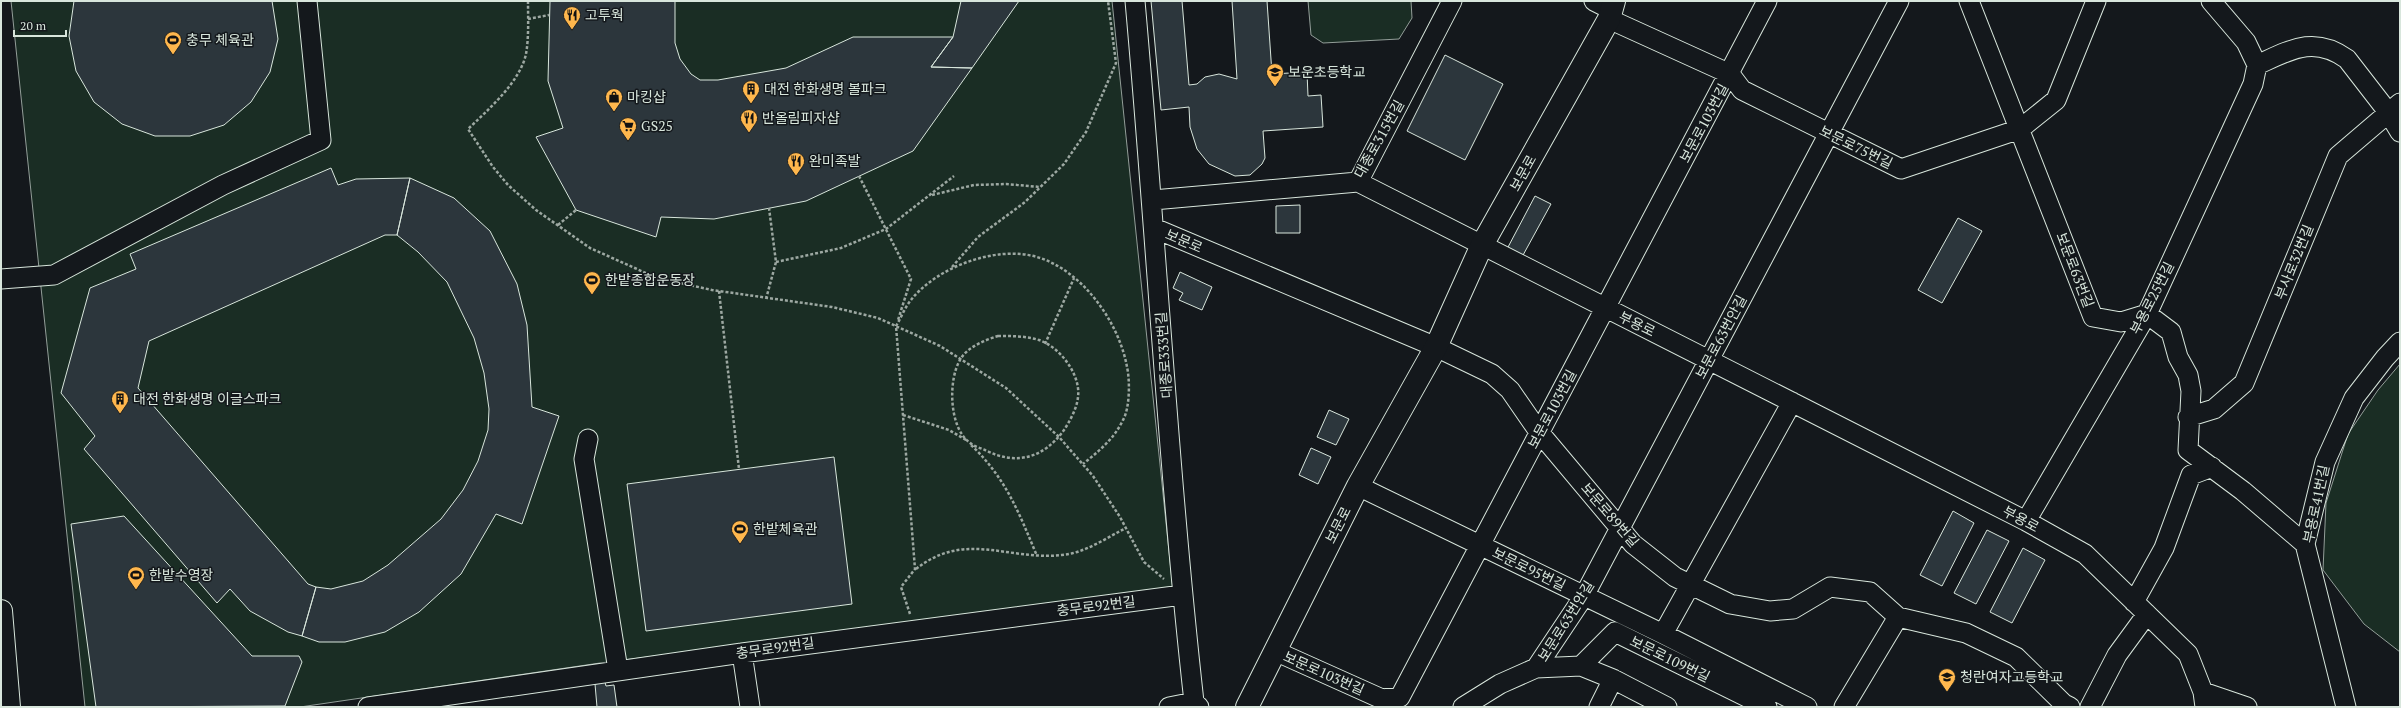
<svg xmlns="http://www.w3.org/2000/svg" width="2401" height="708" font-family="'PT Serif','Noto Sans KR',serif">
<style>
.green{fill:#1a2d24;stroke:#939e99}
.building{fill:#2c363c;stroke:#d8e6dc}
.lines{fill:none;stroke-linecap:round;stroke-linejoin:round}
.minor-casing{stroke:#d8e6dc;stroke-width:21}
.major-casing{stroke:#d8e6dc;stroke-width:24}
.path{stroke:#9da8a2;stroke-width:2.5;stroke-dasharray:3 2;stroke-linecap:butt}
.minor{stroke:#14181c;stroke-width:19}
.major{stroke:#14181c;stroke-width:22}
.labels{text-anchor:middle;stroke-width:3;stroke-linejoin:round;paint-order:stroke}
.poi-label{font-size:14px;fill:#d8e6dc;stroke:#14181c;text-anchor:start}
.street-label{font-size:14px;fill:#d8e6dc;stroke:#14181c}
</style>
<rect width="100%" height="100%" fill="#14181c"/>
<!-- green -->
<path class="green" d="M11,1h1101l61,589 -573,73 -300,44h-215z
M1308,1h103l1,17 -13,21 -76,4 -12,-8z
M2400,364v288l-36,-28 -41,-54 3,-67 22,-69 30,-44z"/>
<!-- building -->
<path class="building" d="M74,1h198l6,38 -8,33 -19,30 -27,23 -34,11h-35l-33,-12 -28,-22 -18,-31 -7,-35z
M550,1h125v42l5,16 11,15 9,6h18l68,-12 67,-31h100l-22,30 41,1 -59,83 -107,50 -92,18 -53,-2 -5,20 -80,-27 -40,-73 27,-9 -15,-47z
M961,1h58l-47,67 -41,-1 22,-30z
M1151,1h31l7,84 8,-1 8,-7 14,-3 18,5 -5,-78h35l5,73 35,-2 1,24 13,-1 2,32 -60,4 2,27 -3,6 -12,11 -15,1 -26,-12 -12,-15 -7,-22 -1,-20 -28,3z
M1445,55l58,29 -38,76 -58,-29z
M331,168l7,17 18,-6 54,-1 -13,57h-12l-236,106 -11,47 170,196 8,3 -14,49 -14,-4 -38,-21 -20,-22 -13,14 -133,-154 11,-13 -34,-43 29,-105 46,-19 -6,-15z
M410,178l44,20 36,33 27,53 10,41 5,82 27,9 -37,108 -26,-10 -35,60 -42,38 -34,20 -40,10h-26l-17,-6 14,-49 15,2 32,-8 25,-16 53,-46 22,-29 15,-29 10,-31 1,-21 -5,-36 -10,-35 -27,-56 -29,-30 -21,-17z
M1535,196l16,8 -29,53 -15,-8z
M1300,205v28h-24v-27z
M1958,218l24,13 -40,72 -24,-13z
M1180,272l32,15 -10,23 -23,-10 4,-7 -10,-5z
M1329,410l20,9 -13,26 -19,-8z
M1311,448l20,9 -13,27 -19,-9z
M834,457l18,147 -206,27 -19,-147z
M1953,511l21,12 -32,63 -22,-11z
M124,516l128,140h47l3,6 -17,44 -189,1 -25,-183z
M1987,530l22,11 -33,63 -22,-11z
M2023,548l22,12 -33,63 -22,-11z
M605,682l1,4 8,-1 3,22h-20l-2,-23z"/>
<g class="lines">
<!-- minor casing -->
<g class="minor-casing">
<path id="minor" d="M1135,1c21,233 33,468 59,701l5,5
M1594,1l16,8
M1969,1l124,316 28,5 26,-8 24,18 7,25 10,18 3,16 -3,59 55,41 62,53
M2211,1l35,41 11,23c33,-15 57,-30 90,-6l41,53 12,20
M1609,19l121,55 12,16 159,79 119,-40 36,-29 40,-99
M1358,182l668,339 59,33 103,100 15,38 2,15
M1153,200l205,-18 94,-181
M1154,228l282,119 56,27 18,16 29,42 94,112 42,33 55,27 40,7 23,-2 37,-22 40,5 28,25 68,16 50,24 48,47 6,3
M1,279l53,-4 169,-90 98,-45 -14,-139
M2188,417l26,-8 30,-26 94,-227 62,-53
M588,439l-4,20 34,211
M1358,486l305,148 144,73
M2026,521l121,-207 106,-230 4,-19
M2134,602l30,-54 27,-73 21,-8
M1663,634l129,-232
M1275,651l107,48 18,-2 367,-696
M742,653l8,54
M1581,666l34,-34 152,75
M1536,668l48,-72 315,-595
M2203,692l44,15
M368,707l374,-54 440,-58
M1169,707l25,-5
M1463,707l37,-23 36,-16 45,-2 32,13 54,28
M1599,707l14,-28
M1844,707l54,-90
M2090,707l27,-52 30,-41
M2346,707l-41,-163 20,-82 29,-64 31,-40 15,-16"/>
</g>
<!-- major casing -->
<g class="major-casing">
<path id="major" d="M1,611l8,96
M1247,707l111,-221 78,-139 46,-102 127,-226 5,-18"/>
</g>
<!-- path -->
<path class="path" d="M528,1c0,17 1,36 -2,53 -6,28 -38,56 -58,75l25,38 15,18 28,25 54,38 67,30 55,12 120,17 46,11 62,28 66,42 53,49 34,39 27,41 24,45 20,17
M528,19l21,-4
M859,176l52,103 -13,41
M932,195l42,-10 32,-1 34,3
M558,225l18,-15
M776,262l65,-14 45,-19 68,-53
M952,267l26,-30 47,-35 39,-38 22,-32 30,-69 -8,-62
M719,291l20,178
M766,299l10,-37 -7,-54
M998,336c14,0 28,0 41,4 21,7 42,35 39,57 -1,11 -8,24 -14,33 -20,28 -48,36 -79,20 -5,-2 -12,-4 -16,-8 -20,-15 -21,-62 -9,-82 7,-13 25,-20 38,-24z
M1045,344l29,-66
M903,415l46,15 19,11
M971,445c35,33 48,68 66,111
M916,569c49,-39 92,-8 146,-14 23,-2 44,-17 64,-27
M910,614l-9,-27 14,-18 -19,-243c5,-8 9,-19 15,-26 26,-33 85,-55 126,-43 45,13 82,65 90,110 3,13 3,41 -4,53 -9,19 -24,31 -40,44"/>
<!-- minor -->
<use href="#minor" class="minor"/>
<!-- major -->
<use href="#major" class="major"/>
</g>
<!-- icons -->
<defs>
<g id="restaurant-pin" transform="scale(0.9)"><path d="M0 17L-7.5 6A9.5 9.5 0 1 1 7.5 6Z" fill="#ffb74d" stroke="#14181c"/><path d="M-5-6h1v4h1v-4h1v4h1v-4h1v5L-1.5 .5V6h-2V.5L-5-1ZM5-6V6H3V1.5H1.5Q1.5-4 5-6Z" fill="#111"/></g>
<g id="stadium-pin" transform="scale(0.9)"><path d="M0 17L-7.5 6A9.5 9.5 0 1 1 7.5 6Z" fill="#ffb74d" stroke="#14181c"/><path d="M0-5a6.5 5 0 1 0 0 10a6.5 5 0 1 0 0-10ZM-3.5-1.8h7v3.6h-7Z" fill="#111"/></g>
<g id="school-pin" transform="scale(0.9)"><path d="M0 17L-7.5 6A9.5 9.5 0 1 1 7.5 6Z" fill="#ffb74d" stroke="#14181c"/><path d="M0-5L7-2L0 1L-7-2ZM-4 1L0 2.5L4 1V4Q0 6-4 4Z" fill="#111"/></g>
<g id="building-pin" transform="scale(0.9)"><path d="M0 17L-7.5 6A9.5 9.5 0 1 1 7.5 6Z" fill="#ffb74d" stroke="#14181c"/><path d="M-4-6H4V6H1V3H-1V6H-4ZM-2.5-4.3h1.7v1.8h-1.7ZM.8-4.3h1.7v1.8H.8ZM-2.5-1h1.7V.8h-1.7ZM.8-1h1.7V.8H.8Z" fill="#111"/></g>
<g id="shop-pin" transform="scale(0.9)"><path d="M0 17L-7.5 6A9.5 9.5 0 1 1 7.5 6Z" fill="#ffb74d" stroke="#14181c"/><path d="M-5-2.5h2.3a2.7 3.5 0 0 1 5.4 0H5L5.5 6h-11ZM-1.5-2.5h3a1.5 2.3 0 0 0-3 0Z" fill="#111"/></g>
<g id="supermarket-pin" transform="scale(0.9)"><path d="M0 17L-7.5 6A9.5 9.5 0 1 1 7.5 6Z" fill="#ffb74d" stroke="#14181c"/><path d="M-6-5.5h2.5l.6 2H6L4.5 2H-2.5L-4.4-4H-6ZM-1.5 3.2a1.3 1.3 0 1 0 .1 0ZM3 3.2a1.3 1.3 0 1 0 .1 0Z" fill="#111"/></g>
</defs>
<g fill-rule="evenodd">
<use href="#restaurant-pin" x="572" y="15"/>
<use href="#stadium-pin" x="173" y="40"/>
<use href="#school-pin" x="1275" y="72"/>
<use href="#building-pin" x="751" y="89"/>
<use href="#shop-pin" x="614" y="97"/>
<use href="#restaurant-pin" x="749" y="118"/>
<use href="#supermarket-pin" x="628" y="126"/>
<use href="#restaurant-pin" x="796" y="161"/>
<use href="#stadium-pin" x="592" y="280"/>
<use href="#building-pin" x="120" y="399"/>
<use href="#stadium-pin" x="740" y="529"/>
<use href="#stadium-pin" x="136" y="575"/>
<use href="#school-pin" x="1947" y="677"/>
</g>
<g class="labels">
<!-- poi labels -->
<g class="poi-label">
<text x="585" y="20">고투웍</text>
<text x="186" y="45">충무 체육관</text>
<text x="1288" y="77">보운초등학교</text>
<text x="764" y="94">대전 한화생명 볼파크</text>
<text x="627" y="102">마킹샵</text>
<text x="762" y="123">반올림피자샵</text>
<text x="641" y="131">GS25</text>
<text x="809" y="166">완미족발</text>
<text x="605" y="285">한밭종합운동장</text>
<text x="133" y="404">대전 한화생명 이글스파크</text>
<text x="753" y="534">한밭체육관</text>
<text x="149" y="580">한밭수영장</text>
<text x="1960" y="682">청란여자고등학교</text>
</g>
<!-- street labels -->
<g class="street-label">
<text transform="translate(1704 123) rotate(-62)" y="5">보문로103번길</text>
<text transform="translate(1379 139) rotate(-61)" y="5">대종로315번길</text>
<text transform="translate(1856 147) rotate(26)" y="5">보문로75번길</text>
<text transform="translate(1523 173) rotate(-61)" y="5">보문로</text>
<text transform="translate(1184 241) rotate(23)" y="5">보문로</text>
<text transform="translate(2294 262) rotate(-68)" y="5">부사로32번길</text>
<text transform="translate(2075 270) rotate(69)" y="5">보문로63번길</text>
<text transform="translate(2152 298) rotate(-63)" y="5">부용로25번길</text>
<text transform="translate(1637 324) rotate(26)" y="5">부용로</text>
<text transform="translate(1721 337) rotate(-62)" y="5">보문로63번안길</text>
<text transform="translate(1164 355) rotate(-94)" y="5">대종로333번길</text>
<text transform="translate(1552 409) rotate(-62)" y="5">보문로103번길</text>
<text transform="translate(2316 504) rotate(-78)" y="5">부용로41번길</text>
<text transform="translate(1610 515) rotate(49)" y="5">보문로89번길</text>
<text transform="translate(2021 519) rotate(28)" y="5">부용로</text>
<text transform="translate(1338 525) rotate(-63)" y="5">보문로</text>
<text transform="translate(1529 569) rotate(26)" y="5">보문로95번길</text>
<text transform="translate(1096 606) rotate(-7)" y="5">충무로92번길</text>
<text transform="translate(1566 621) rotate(-58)" y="5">보문로63번안길</text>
<text transform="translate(775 648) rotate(-8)" y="5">충무로92번길</text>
<text transform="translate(1670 659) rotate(26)" y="5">보문로109번길</text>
<text transform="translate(1324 673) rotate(24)" y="5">보문로103번길</text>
</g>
</g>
<!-- border -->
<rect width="2401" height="708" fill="none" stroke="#d8e6dc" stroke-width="4"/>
<!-- scale -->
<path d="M14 30v6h52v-6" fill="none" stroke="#d8e6dc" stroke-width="2"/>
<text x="20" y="30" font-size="12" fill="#d8e6dc" stroke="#14181c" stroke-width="3" paint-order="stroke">20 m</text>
</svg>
